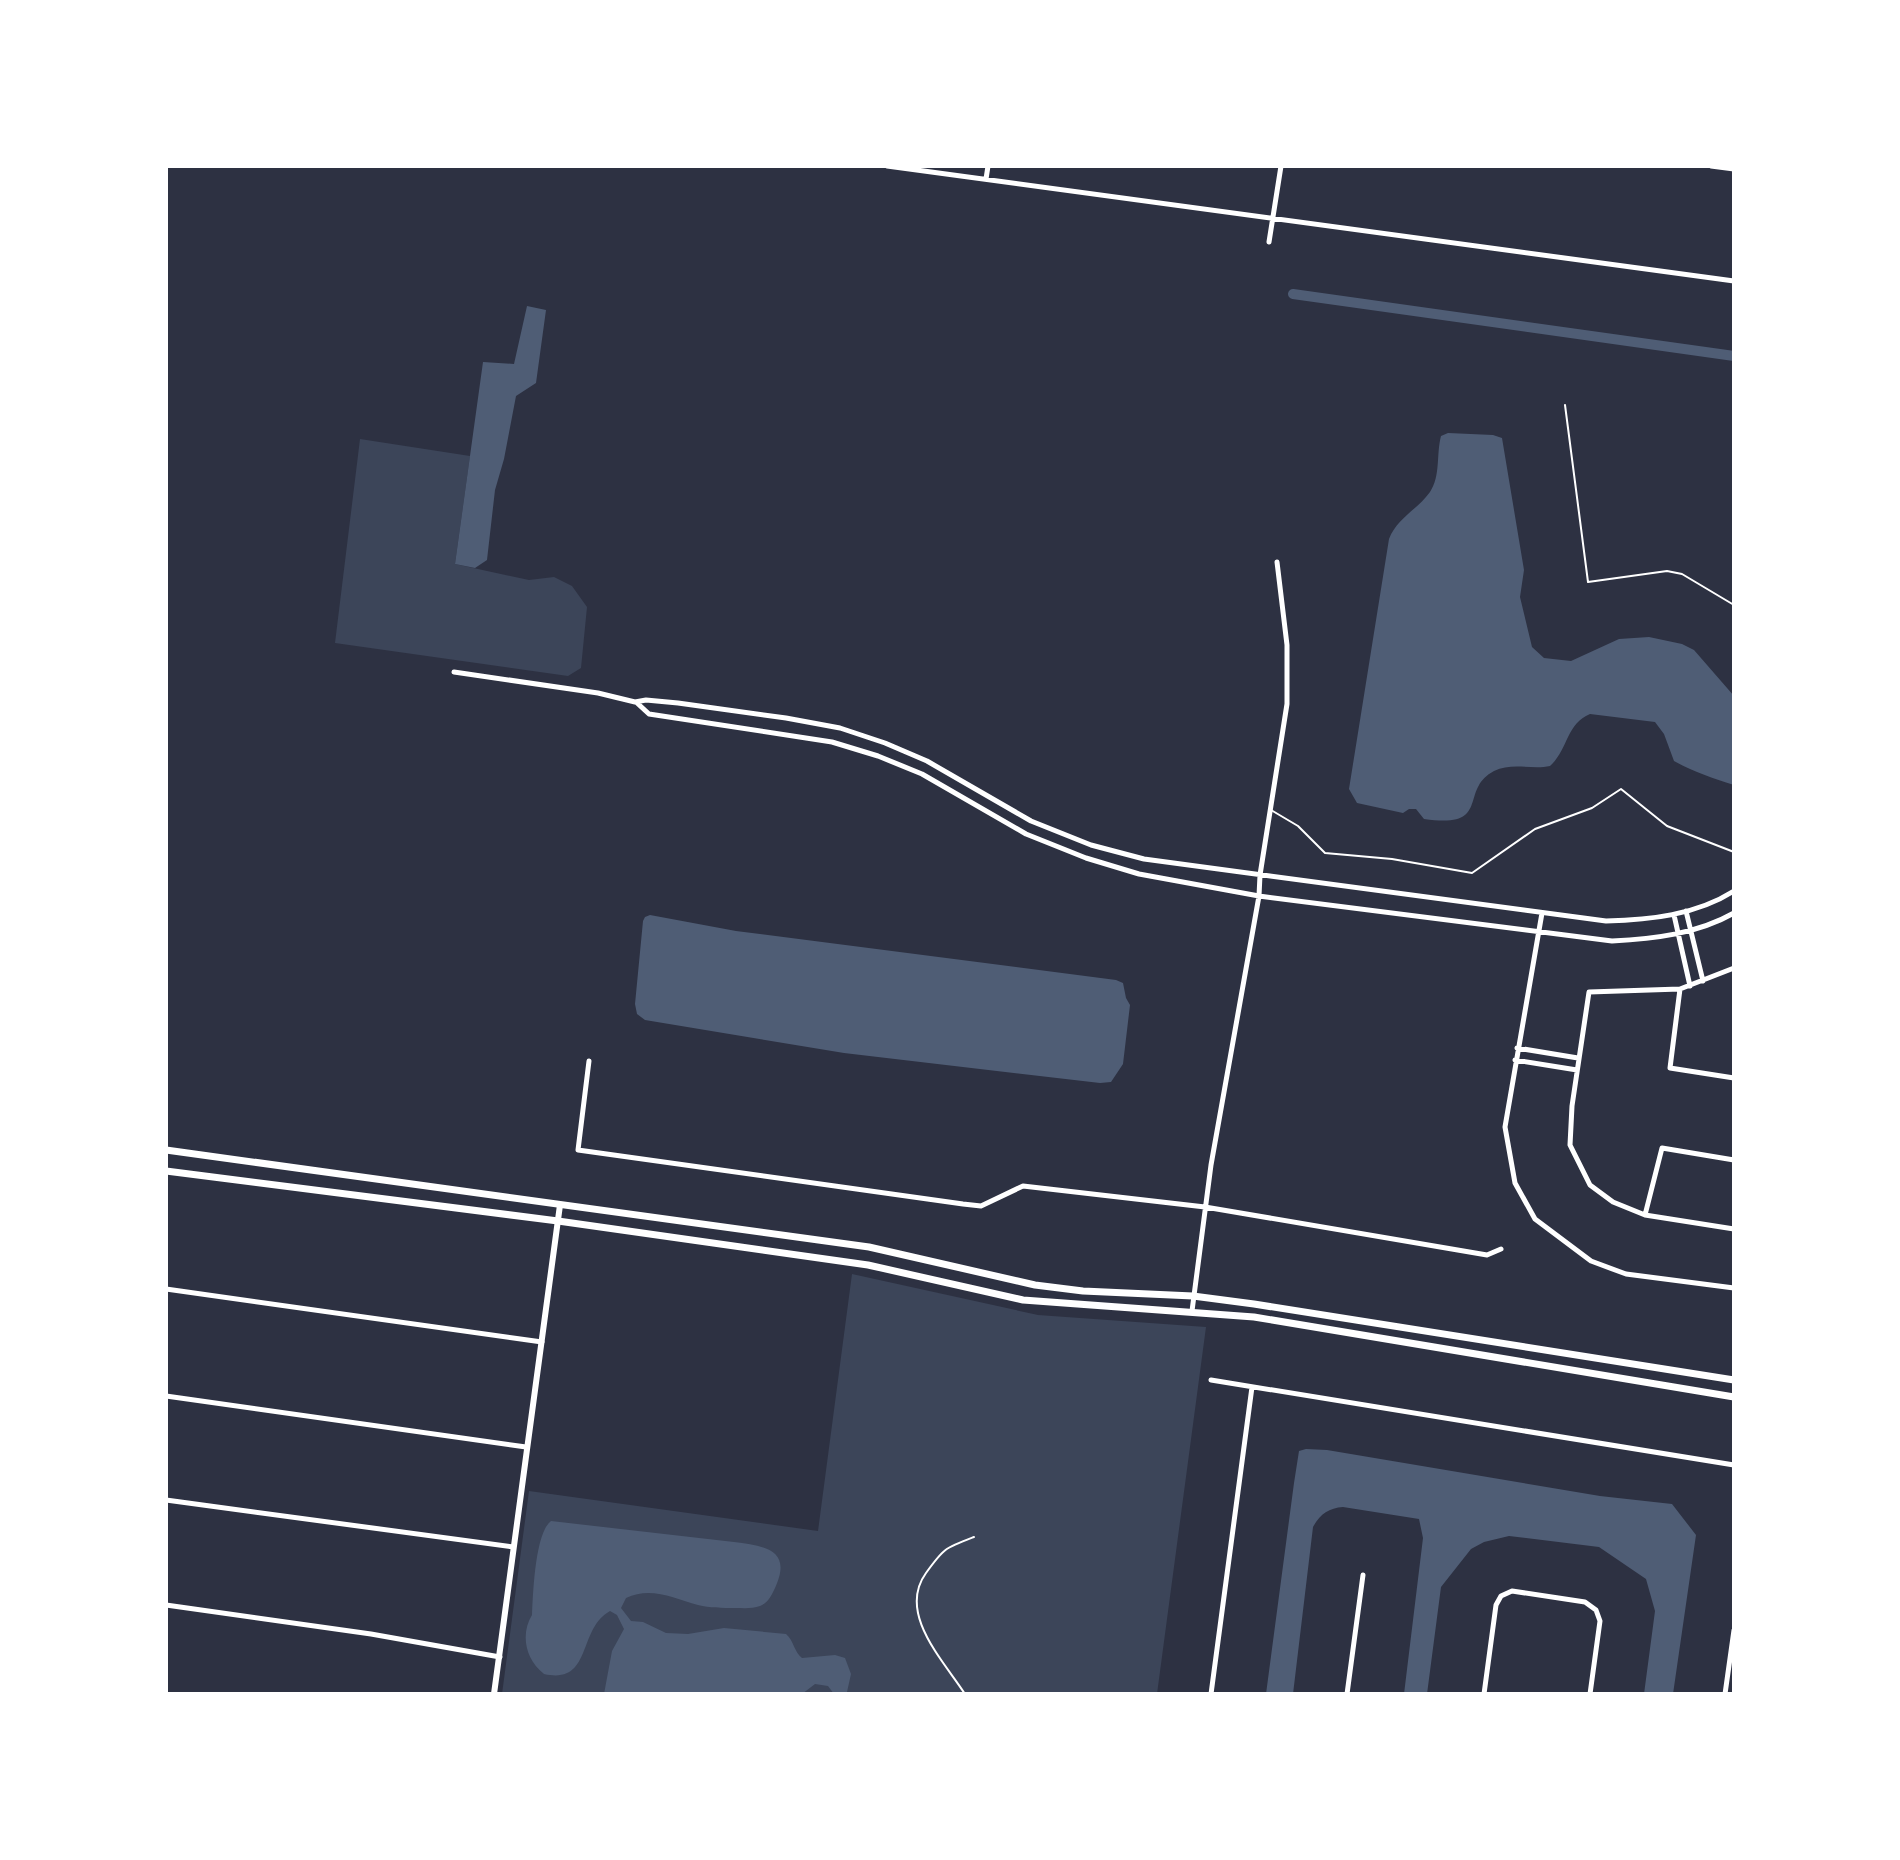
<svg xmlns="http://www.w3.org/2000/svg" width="1900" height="1860" font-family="'Open Sans',sans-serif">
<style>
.green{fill:#3c4559}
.water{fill:#4f5d75}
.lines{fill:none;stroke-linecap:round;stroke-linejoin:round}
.canal{stroke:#4f5d75;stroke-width:10}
.service{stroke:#fff;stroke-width:2}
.minor{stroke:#fff;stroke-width:5}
.tertiary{stroke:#fff;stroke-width:6}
.primary{stroke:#fff;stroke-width:7}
</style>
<rect width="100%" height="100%" fill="#2d3142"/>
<!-- green -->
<path class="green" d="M360,439l110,17 -15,108 74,16 25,-3 18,9 15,21 -6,61 -13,8 -233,-33z
M852,1274l186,41 168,12 -49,367h-655l27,-203 289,40z"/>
<!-- water -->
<path class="water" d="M527,306l19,4 -10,73 -20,13 -12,63 -9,31 -8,70 -12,8 -20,-4 28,-202 31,2z
M1448,433l45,2 9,3 22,132 -4,27 12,50 12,11 27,3 48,-22 30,-2 33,7 12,6 40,46v89c-22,-7 -40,-13 -60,-24l-10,-27 -9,-12 -65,-8c-24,10 -22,36 -40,52 -18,4 -38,-4 -56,5 -36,19 -1,58 -70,48l-8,-10h-7l-6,4 -46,-10 -8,-14 40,-250c8,-21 28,-29 41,-47 11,-17 6,-37 11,-56z
M650,915l86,16 380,49 7,3 3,15 4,7 -7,59 -12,18 -11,1 -256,-30 -199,-33 -8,-6 -2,-10 8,-83 2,-4z
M1306,1449l21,1 273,46 72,8 24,31 -23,159h-29l11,-83 -9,-32 -47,-32 -90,-11 -25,6 -13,7 -30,38 -14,107h-23l19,-156 -4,-19 -76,-12c-14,1 -23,7 -30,20l-20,167h-27l28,-211 5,-32z
M551,1521l183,21c30,4 59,7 41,46 -4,8 -6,14 -15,18 -8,3 -17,2 -25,2 -13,0 -25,0 -37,-3 -24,-7 -48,-19 -72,-7l-5,10 10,13 12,1 23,11 22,1 36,-6 62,6c8,7 8,18 16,24l33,-3 10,3 6,16 -4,18 -13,2 -6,-8 -13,-2 -13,10h-198l8,-43 12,-22 -7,-14 -7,-4c-33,18 -17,74 -66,63 -20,-16 -23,-41 -12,-59 1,-21 3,-82 19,-94z"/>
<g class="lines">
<!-- canal -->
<path class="canal" d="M1293,294l441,62"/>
<!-- service -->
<path class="service" d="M1565,405l23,177 79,-11 15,3 52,31
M1271,810l27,16 27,27 67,6 80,14 63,-44 57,-21 29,-19 46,37 67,26
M965,1694c-22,-34 -68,-81 -39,-121 18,-25 19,-25 48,-36"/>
<!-- minor -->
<path class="minor" d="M887,166l847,115
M1711,166l23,3
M986,179l2,-13
M1269,242l12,-76
M454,672l144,21 37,9 11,-2 32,3 108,15 54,10 45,15 42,18 104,60 60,24 53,14 462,62c44,-1 90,-6 128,-30
M636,702l13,12 183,28 46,14 44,18 104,60 60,24 53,16 120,22 353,45c41,-2 85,-7 122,-28
M1686,911l17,70
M1542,913l-37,214 10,56 20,36 56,42 35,13 108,14
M1674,915l16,71
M1734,968l-54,21 -91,3 -17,114 -2,39 20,40 23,17 32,13 89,14
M1680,989l-10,79 64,10
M1517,1048l61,10
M1515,1060l62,10
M589,1061l-11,89 385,54 18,2 42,-20 182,21 282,48 14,-6
M1645,1215l17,-67 72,12
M166,1289l376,53
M1192,1311l19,-146 48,-269 1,-21 27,-171v-59l-10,-83
M1211,1380l523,85
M166,1396l360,51
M166,1500l347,47
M166,1605l205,29 129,23
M1211,1694l41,-307
M1347,1694l16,-119
M1484,1694l12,-89 5,-9 11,-5 73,11 11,8 4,11 -10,73
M1725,1694l9,-64"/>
<!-- tertiary -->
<path class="tertiary" d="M494,1694l66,-489"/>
<!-- primary -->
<path class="primary" d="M166,1150l703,97 166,38 48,6 110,5 61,8 480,76
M166,1171l392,50 310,44 155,35 231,17 480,80"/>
</g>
<!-- border -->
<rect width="1900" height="1860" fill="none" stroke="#ffffff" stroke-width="336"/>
</svg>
